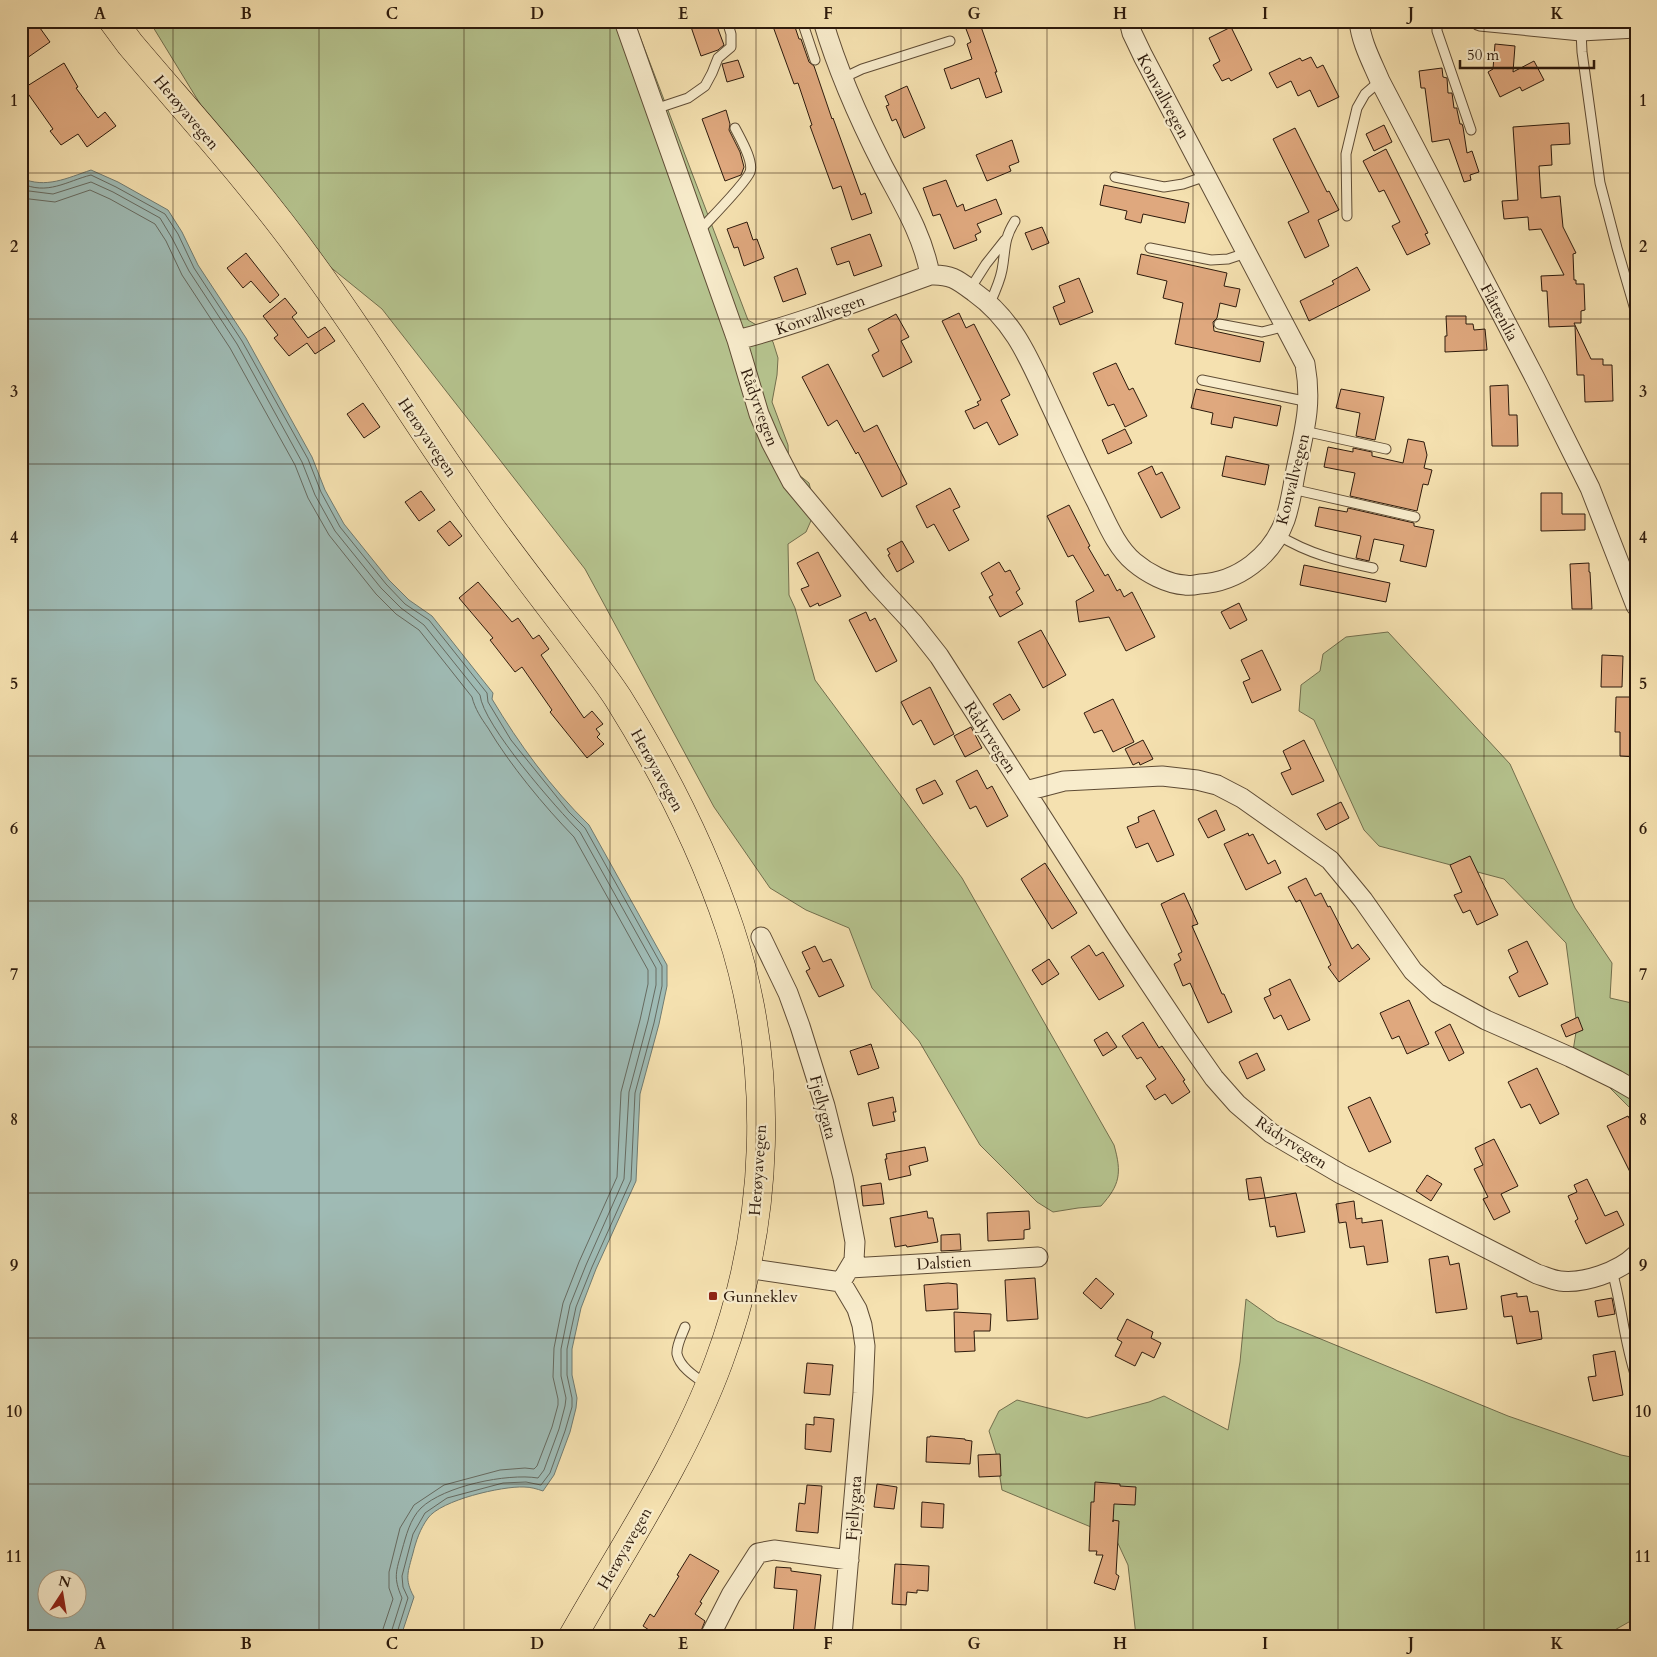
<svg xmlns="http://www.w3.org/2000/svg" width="1657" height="1657" font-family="Cardo,serif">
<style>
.green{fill:#b6c48f;stroke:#726f4e}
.water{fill:#9fbbb5;stroke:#717b71;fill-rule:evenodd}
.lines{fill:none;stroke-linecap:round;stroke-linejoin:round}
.shore{stroke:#666a60;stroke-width:1}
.building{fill:#dfa87e;stroke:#2d1a0c}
.lane-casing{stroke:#5f4c35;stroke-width:11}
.street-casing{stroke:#5f4c35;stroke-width:21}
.highway-casing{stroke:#2d1a0c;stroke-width:29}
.lane{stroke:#f8eccc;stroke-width:9}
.street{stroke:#f8eccc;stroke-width:19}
.highway{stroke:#f5e1b0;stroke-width:28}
.grid{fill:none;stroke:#2d1a0c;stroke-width:1;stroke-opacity:0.55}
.poi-dot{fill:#8f2418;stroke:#f8eccc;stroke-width:2}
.labels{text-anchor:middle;stroke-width:4.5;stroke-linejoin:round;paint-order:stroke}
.street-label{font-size:16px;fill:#2d1a0c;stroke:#f8eccc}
.poi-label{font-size:16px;fill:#2d1a0c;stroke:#f8eccc;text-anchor:start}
.neatline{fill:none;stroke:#2d1a0c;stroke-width:2}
.grid-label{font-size:16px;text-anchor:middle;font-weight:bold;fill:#2d1a0c}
</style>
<rect width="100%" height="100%" fill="#f5e1b0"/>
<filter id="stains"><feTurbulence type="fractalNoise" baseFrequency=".004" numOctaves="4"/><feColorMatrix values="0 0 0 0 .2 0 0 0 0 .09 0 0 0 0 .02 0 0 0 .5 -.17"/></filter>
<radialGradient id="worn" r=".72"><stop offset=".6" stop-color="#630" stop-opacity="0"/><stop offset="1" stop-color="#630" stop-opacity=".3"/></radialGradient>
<!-- green -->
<path class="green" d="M152,21h482l114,299 15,9 10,13 5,16 -1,17 -5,27 16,43 1,22 20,16 4,16v17l-7,16 -18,12 1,51 6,13 20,72 147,198 152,267c8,28 6,40 -13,61l-23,2 -25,4 -16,-10 -57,-57 -61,-104 -47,-53 -23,-60 -43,-18 -36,-22 -56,-81 -129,-238 -203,-260 -112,-91 -117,-191z
M1388,632l122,132 65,144 37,55 -2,35 26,6v110l-63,-63 4,-25 -11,-83 -62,-64 -125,-33 -15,-16 -50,-110 -15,-9 2,-26 19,-14 3,-17 23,-17z
M1246,1299l31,22 231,95 113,39 15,3v160l-32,18h-468l-8,-71 -13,-28 -113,-47 -6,-37 -7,-22 10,-20 18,-11 70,18 62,-16 15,-6 64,34 12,-68z"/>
<!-- water -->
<path class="water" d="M91,170l27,12 50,28 14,22 16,33 48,73 66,119 13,33 19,34 45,56 20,20 23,16 61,77 -1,6c27,45 59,89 97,126l78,140v21l-8,38 -19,70 -4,87 -40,88 -15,39 -9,41v26l5,23 -1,10 -6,24 -16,43 -11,16c-6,-2 -12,-4 -19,-4 -22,-1 -83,13 -96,31 -8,11 -12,23 -15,35 -5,19 -9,26 1,44l-13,39h-380v-1458c25,11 46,0 70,-8zM48,1580h30v30h-30z"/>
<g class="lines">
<!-- shore -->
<path class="shore" d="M21,183c26,13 46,-2 70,-8l25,12 49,27 13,20 16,34 48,73 66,118 13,33 19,35 46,57 19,20 24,16 58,73 1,9 23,38 58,72 16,16 77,138v20l-8,37 -19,70 -4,87 -39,87 -16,40 -9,42v26l5,23v9l-7,24 -15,42 -9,12 -15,-3 -23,1 -56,15 -22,15 -12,21 -11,42 1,11 5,11 -12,38
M21,190l32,4 38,-12 22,10 47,26 12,20 17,33 48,73 65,118 13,33 20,36 46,57 20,20 23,17 56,70c3,30 77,114 100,137l76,136v17l-8,36 -19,71 -5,87 -38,86 -16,40 -9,44v27l5,22 -1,8 -6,23 -15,41 -6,8c-31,-5 -94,8 -117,30 -11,11 -15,28 -19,42 -6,22 -9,27 0,48l-12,38
M21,198l34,4 35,-12 20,9 45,25 11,17 16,34 48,73 65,117 13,33 21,37 47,59 20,20 23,16 53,67c3,12 9,21 16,31 22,37 56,78 86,109l74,133v14l-8,36 -19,72 -4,85 -38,85 -16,41 -9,45 -1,29 5,22v6l-6,22 -15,39 -3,3 -9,-1 -25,2 -56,15 -30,20 -14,23 -11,44v16l4,11 -10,30v7"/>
</g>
<!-- building -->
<path class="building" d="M30,21h5l15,21 -23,16 -6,-9v-21z
M689,21h26l9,24 -6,5 -17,6z
M771,21h22l6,18h2l8,23 5,4 18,53 1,-1 28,77 4,-2 7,20 -20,7 -11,-34 -8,3 -23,-63 2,-1 -14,-42 -4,1z
M963,21h16l18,51h-2l7,20 -16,6 -7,-20 -28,11 -7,-20 28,-10 -5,-15 4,-2z
M1231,27l21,43 -21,11 -2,-3 -7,3 -9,-16 7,-4 -11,-23z
M1495,44l20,2 -2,26 21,-11 10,19 -22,11 -2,-4 -20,10 -12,-25 5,-3z
M1311,57l6,11 6,-3 16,32 -21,10 -8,-17 -12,6 -7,-15 -14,7 -8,-15 31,-15 2,3z
M738,60l6,17 -17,5 -5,-18z
M64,63l14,24 -2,1 22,30 7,-6 11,14 -29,21 -9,-13 -17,11 -11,-14 3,-2 -29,-41z
M1442,68l1,9 4,1 1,15h4l2,15h3v2l3,14h2l1,3 4,26 5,-2 7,21 -9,3 1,5 -7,2 -15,-43 -17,3 -7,-54h-4l-2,-17z
M907,86l18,42 -21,10 -8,-19 -4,2 -6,-15 3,-1 -4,-9z
M726,110l4,14 -1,6 11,22 4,15 -3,8 -16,6 -23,-62z
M1569,123l1,21 -19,1 1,20 -13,1 2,32 19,-2 3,31 13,26 -3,1 1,26h2v4h8l1,26 -4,1v12h-7l17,36h12v6h9l1,36h-1l-27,1 -1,-27h-7l-2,-49 -26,1 -2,-36h-5l-1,-15 23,-1 -23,-46 -12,1 -1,-13 -24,2 -2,-18 16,-1 -5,-73z
M1384,125l8,17 -18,9 -8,-17z
M1295,128l32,64 2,-1 10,19 -21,10 11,26 -24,12 -17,-36 21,-10 -36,-73z
M1012,140l7,22 -10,4 2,5 -24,10 -11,-26z
M1386,149l42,84 -3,1 5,10 -23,11 -15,-29 8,-4 -16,-32 -5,2 -16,-31z
M946,180l11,27 6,-3 2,7 31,-12 6,15 -25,10 4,8 -6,3 2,5 -23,9 -14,-35 -7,2 -10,-28z
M1104,185l85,18 -4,20 -42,-9 -2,9 -16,-4 2,-8 -27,-6z
M747,222l6,18 4,-1 7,19 -20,8 -6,-19 -4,1 -7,-19z
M1042,227l7,16 -17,7 -7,-17z
M870,234l12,32 -28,10 -5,-15 -12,4 -6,-17z
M246,253l33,42 -9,8 -19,-22 -8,7 -16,-20z
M1141,254l86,19 -3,13 16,3 -4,18 -16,-4 -3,15 -4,4 1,9 50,11 -4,20 -85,-18 8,-41 -20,-5 4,-17 -30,-7z
M1357,267l13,23 -61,31 -9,-20 34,-17 -2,-3z
M797,268l9,26 -23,8 -9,-25z
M1079,278l14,34 -33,13 -7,-18 12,-5 -6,-16z
M285,298l12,15 -5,4 16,21 17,-11 10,14 -20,13 -8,-11 -18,13 -15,-18 4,-3 -15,-19z
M959,313l7,15 8,-4 36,71 -9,5 17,35 -19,10 -12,-23 -13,7 -9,-18 14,-6 -2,-3 4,-2 -39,-79z
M896,314l13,23 -8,4 11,21 -29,15 -11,-22 7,-4 -11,-22z
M1446,316h20v8h7l1,6 11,-1 2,21 -42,2v-16h2z
M1116,363l13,27 4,-2 14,28 -22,11 -11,-23 -6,2 -15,-33z
M828,364l36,68 13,-7 30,59 -25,13 -24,-45 -2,2 -19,-34 -9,6 -26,-49z
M1508,385l1,30h8l1,31h-26l-2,-60z
M1196,389l85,17 -4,20 -43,-9 -2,11 -21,-4 2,-11 -22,-5z
M1341,389l43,8 -9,43 -19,-4 4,-23 -24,-5z
M363,403l17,24 -16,11 -17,-24z
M1125,429l7,14 -24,11 -6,-14z
M1408,439l16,3 3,13 -3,13 8,2 -4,15 -5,-1 -6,27 -67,-15 5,-23 -31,-6 4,-20 25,5v-4l19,4v4l31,7z
M1226,456l43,9 -4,20 -43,-9z
M1152,466l4,9 6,-3 18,36 -19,10 -23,-45z
M950,488l10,19 -7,3 16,30 -20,11 -15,-27 -7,4 -11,-22z
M421,491l14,19 -16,11 -14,-19z
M1541,493h21v21h23v16l-44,1z
M1069,505l21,41 -2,1 17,29 3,-2 9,17 3,-2 4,8 8,-5 23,45 -29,14 -17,-34 -30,5 -3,-21 18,-10 -21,-36 -5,2 -21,-41z
M1319,507l28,5 1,-4 66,15v3l20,4 -8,37 -26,-6 4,-16 -30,-6 -5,22 -13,-3 5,-22 -46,-10z
M450,521l12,15 -13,10 -12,-15z
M902,541l12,21 -17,10 -9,-17 2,-1 -3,-5z
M818,552l23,44 -22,10 -1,-3 -8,4 -9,-18 8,-3 -12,-23z
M999,562l6,10 5,-2 10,19 -4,3 7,12 -23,13 -11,-20 4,-2 -12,-22z
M1589,563v9h1l2,37h-20l-2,-45z
M1304,565l86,18 -4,19 -86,-17z
M478,582l34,40 6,-4 15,21 6,-4 10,14 -8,6 43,63 8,-7 11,13 -7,5 4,5 -3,3 7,7 -17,14 -37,-46 2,-2 -30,-43 -7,5 -25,-32 3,-2 -34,-40z
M1239,603l8,17 -17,9 -9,-17z
M866,612l4,9 5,-3 22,43 -21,11 -27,-52z
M1041,630l25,45 -23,13 -25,-46z
M1262,650l19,40 -29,13 -9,-21 7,-3 -9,-19z
M1602,655l21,1 -1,31h-21z
M930,687l24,47 -20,11 -13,-25 -8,5 -12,-23z
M1010,694l10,16 -17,10 -10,-16z
M1616,697h20v60l-16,-1v-24h-5z
M1113,699l21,43 -21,10 -11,-22 -8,3 -10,-20z
M971,727l11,21 -17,9 -11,-21z
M1143,740l10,19 -13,6 -1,-3 -6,3 -8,-16z
M1304,740l20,41 -32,14 -11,-22 10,-4 -8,-18z
M977,770l10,19 5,-3 16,30 -21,11 -11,-21 -6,3 -14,-28z
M935,780l8,14 -20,10 -7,-15z
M1341,802l8,16 -23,12 -9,-16z
M1154,810l20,45 -17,7 -9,-19 -12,5 -9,-21 12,-5 -1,-5z
M1216,810l9,20 -17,8 -10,-19z
M1248,833l1,3 4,-2 15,30 7,-4 6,13 -35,17 -22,-46z
M1470,856l28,59 -21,10 -7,-15 -7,3 -9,-18 8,-3 -12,-27z
M1045,863l32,50 -25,16 -31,-50z
M1306,878l9,18 6,-3 7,14 2,-1 22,43 6,-5 12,15 -31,23 -11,-15 3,-2 -31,-65 -4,2 -8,-15z
M1184,893l14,31 -6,2 30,68h2l8,18 -24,11 -18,-40 -7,3 -9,-22 7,-4 -3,-6 4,-2 -21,-48z
M1527,941l21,43 -29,13 -10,-20 9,-5 -10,-22z
M1089,945l7,11 7,-4 21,34 -25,14 -28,-43z
M815,946l8,16 8,-3 13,27 -25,11 -13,-26 4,-2 -8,-17z
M1049,959l10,15 -17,11 -10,-15z
M1290,979l20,41 -22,10 -7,-15 -7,4 -10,-21 7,-3 -2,-6z
M1409,1000l20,44 -22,10 -8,-18 -7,3 -12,-26z
M1578,1017l5,13 -17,7 -5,-12z
M1143,1022l16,26 3,-2 23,34 -2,1 7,11 -18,12 -7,-10 -10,6 -9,-14 10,-7 -15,-22 -4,2 -15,-23z
M1450,1024l14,29 -15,8 -14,-29z
M1107,1032l10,15 -14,9 -9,-16z
M871,1044l8,24 -21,7 -8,-24z
M1257,1053l8,17 -18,9 -8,-17z
M1537,1068l22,46 -19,10 -10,-20 -9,4 -13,-26z
M893,1097l3,15h-3l2,9 -22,5 -5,-23z
M1370,1097l21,45 -22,10 -21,-45z
M1628,1116l8,15v53l-29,-58z
M1494,1139l24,47 -17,8 9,18 -16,8 -11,-21 5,-2 -14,-28 9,-4 -8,-17z
M925,1147l3,14 -19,5 2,9 -22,5 -4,-21h2l-1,-5z
M1427,1175l15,9 -11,17 -15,-10z
M1261,1177l4,21 -16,2 -3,-21z
M1587,1179l18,37 12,-5 7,14 -38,19 -11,-23 3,-2 -10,-23 9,-4 -3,-7z
M881,1183l3,21 -21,2 -2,-20z
M1296,1193l9,39 -28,5 -2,-11 -5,1 -5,-29z
M1354,1201l2,18 6,-1v5l20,-3 6,42 -21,3 -3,-19 -14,2 -4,-26 -7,1 -3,-19z
M927,1211l1,7h5l5,24 -31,5 -1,-2 -11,2 -5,-29z
M1029,1211l1,18 -6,1v9l-36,2 -1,-28z
M960,1234l1,16 -20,1v-16z
M1448,1256l2,9 9,-2 8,46 -31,4 -7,-54z
M1035,1278l3,41 -31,2 -2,-41z
M1096,1278l18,16 -13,15 -18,-16z
M948,1283l9,1 1,25 -32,2 -2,-26z
M1517,1293v4l10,-1 3,16 8,-1 4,28 -25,5 -5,-28 -8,1 -3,-21z
M1612,1298l3,16 -17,3 -3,-16z
M954,1312l37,2 -1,17h-16l1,20 -20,1z
M1127,1319l26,13 -2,6 10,5 -7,15 -12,-6 -7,14 -20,-10 7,-14 -5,-3z
M1615,1351l8,44 -30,6 -5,-24 8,-1 -3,-21z
M807,1363l26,2 -3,30 -26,-2z
M814,1417l20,2 -3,33 -26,-3 1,-25 8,1z
M930,1436l35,3v1l7,1 -2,23 -44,-2 1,-25h3z
M1000,1454l1,22 -22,1 -1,-22z
M1095,1482l25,2v2l16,1 -1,18 -21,-1 -1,18v-2l6,1 -3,53 3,2 -4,14 -21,-7 9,-28h-7l1,-4h-8l2,-49h3z
M877,1484l20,3 -3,22 -20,-2z
M807,1485l15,1 -4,47 -22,-2 3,-28 6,1z
M922,1502l22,2 -1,24 -22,-1z
M690,1554l29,17 -19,31 2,1 -7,11 10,7 -6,15h-53l3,-6 -6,-4 7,-12 4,3 25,-41 -2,-1z
M895,1564l34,2 -1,25 -11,-1v3l-10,-1 -1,13 -14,-1z
M776,1567l15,1v3l30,4 -7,61 -21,-2 4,-44 -23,-2z"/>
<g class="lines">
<!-- lane casing -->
<g class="lane-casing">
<path id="lane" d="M802,21l13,39
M1437,21v10l34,99
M1581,31l1,21 18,131 17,65 19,65
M843,78l19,-9 88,-28
M655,109l33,-11 17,-12 7,-13 6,-15 13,-11v-13l-4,-13
M1115,177l49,10 19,-3 23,-8
M1347,216l-1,-62 11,-46 8,-14 15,-13
M699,231c11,-12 46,-47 51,-59 4,-11 -10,-34 -15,-44
M1150,248l61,12 17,-1 18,-6
M970,289l16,-25 19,-24
M990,303c5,-11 10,-22 12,-33 4,-21 1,-30 13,-49
M1219,324l43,8 24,-6
M1202,380l107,22
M1304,431l82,18
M1292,489l123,28
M1278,535c31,19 60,26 95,33
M1612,1271c10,35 12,71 24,106
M685,1327c-3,8 -9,19 -8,27 3,14 20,24 30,31"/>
</g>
<!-- street casing -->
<g class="street-casing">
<path id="street" d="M624,21l113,319 22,74 12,28 21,40 85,102 36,39 26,33 179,280 68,102 28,40 23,26 34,29 70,41 196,100c7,2 15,6 23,7 23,3 59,-9 76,-26
M823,21c15,51 36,98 60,145 19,36 40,69 47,109
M1359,21c2,21 13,41 21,60l156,299 54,108 46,118
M1480,21l101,10 55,-3
M737,340c66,-17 129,-42 193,-65 21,-1 28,5 44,17 41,29 56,69 77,114 15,32 29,64 45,95 10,20 20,46 38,61 13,11 33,22 51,23 4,1 10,0 15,-1 38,-2 72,-28 85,-64 6,-17 8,-37 12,-55 8,-37 15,-62 8,-101l-162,-308 -11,-23 -3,-12
M1026,791l38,-10 98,-5 35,4 20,5 25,13 88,62 33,40 50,71 24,22 49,27 84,37 47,23 19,11
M761,937l27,56 12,33 25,80 18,72 12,64 -1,18 -13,22
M746,1268l95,14 16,27 5,16 3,21 -2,47 -21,243
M850,1268l188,-11
M710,1636l21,-41 27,-42 16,-3 75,10"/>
</g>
<!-- highway casing -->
<g class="highway-casing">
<path id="highway" d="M113,21l17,23c61,72 126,143 181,220 63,86 118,179 181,265 27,37 55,73 83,110 14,19 30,39 43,59 45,72 85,150 112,231 46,138 40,295 -11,432 -36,98 -95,185 -146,275"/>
</g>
<!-- lane -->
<use href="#lane" class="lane"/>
<!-- street -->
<use href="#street" class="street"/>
<!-- highway -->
<use href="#highway" class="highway"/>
</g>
<!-- grid -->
<path class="grid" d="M173,21v1615M319,21v1615M464,21v1615M610,21v1615M756,21v1615M901,21v1615M1047,21v1615M1193,21v1615M1338,21v1615M1484,21v1615M21,173h1615M21,319h1615M21,464h1615M21,610h1615M21,756h1615M21,901h1615M21,1047h1615M21,1193h1615M21,1338h1615M21,1484h1615"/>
<!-- markers -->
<rect class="poi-dot" x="708" y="1291" width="10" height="10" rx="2.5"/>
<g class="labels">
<!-- street labels -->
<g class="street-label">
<text transform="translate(1164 96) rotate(62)" y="6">Konvallvegen</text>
<text transform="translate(187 112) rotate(50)" y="6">Herøyavegen</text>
<text transform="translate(1500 312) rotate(62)" y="6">Flåttenlia</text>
<text transform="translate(820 314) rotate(-19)" y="6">Konvallvegen</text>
<text transform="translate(760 407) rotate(70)" y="6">Rådyrvegen</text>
<text transform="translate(428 437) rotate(56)" y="6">Herøyavegen</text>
<text transform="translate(1292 479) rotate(-76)" y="6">Konvallvegen</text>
<text transform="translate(991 737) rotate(57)" y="6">Rådyrvegen</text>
<text transform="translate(658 770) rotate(61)" y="6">Herøyavegen</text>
<text transform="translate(824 1107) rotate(75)" y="6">Fjellygata</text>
<text transform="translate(1292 1142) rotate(33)" y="6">Rådyrvegen</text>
<text transform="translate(757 1170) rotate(-86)" y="6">Herøyavegen</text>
<text transform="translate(944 1262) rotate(-3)" y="6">Dalstien</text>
<text transform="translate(853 1508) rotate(-86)" y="6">Fjellygata</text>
<text transform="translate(624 1548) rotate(-60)" y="6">Herøyavegen</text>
</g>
<!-- poi labels -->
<g class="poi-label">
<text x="723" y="1302">Gunneklev</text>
</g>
</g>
<!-- margin -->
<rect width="1657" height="1657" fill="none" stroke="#f5e1b0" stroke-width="55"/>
<!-- north arrow -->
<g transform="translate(62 1594) rotate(12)"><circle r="24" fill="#f8eccc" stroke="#a7987f"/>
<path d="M0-4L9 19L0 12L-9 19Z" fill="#8f2418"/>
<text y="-8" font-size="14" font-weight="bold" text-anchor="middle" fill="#2d1a0c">N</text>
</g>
<!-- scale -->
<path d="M1460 60v8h134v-8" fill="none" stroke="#2d1a0c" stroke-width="2.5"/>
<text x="1467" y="60" font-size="15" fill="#2d1a0c" stroke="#f8eccc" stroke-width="4" paint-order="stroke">50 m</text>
<rect x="28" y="28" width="1602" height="1602" class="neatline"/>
<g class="grid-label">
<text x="100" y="19">A</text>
<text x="246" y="19">B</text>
<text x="392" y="19">C</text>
<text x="537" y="19">D</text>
<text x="683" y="19">E</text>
<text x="828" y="19">F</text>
<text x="974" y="19">G</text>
<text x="1120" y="19">H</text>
<text x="1265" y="19">I</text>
<text x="1411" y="19">J</text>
<text x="1557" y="19">K</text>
<text x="14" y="106">1</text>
<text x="1643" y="106">1</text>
<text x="14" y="252">2</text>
<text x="1643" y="252">2</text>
<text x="14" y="397">3</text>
<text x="1643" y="397">3</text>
<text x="14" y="543">4</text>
<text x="1643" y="543">4</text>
<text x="14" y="689">5</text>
<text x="1643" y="689">5</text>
<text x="14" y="834">6</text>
<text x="1643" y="834">6</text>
<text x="14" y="980">7</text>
<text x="1643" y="980">7</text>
<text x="14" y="1125">8</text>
<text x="1643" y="1125">8</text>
<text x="14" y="1271">9</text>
<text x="1643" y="1271">9</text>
<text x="14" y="1417">10</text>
<text x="1643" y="1417">10</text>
<text x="14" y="1562">11</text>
<text x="1643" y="1562">11</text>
<text x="100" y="1649">A</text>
<text x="246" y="1649">B</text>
<text x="392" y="1649">C</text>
<text x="537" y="1649">D</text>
<text x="683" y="1649">E</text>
<text x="828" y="1649">F</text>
<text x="974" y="1649">G</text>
<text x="1120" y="1649">H</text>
<text x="1265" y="1649">I</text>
<text x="1411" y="1649">J</text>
<text x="1557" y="1649">K</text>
</g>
<rect width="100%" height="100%" filter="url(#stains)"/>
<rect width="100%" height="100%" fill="url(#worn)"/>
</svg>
